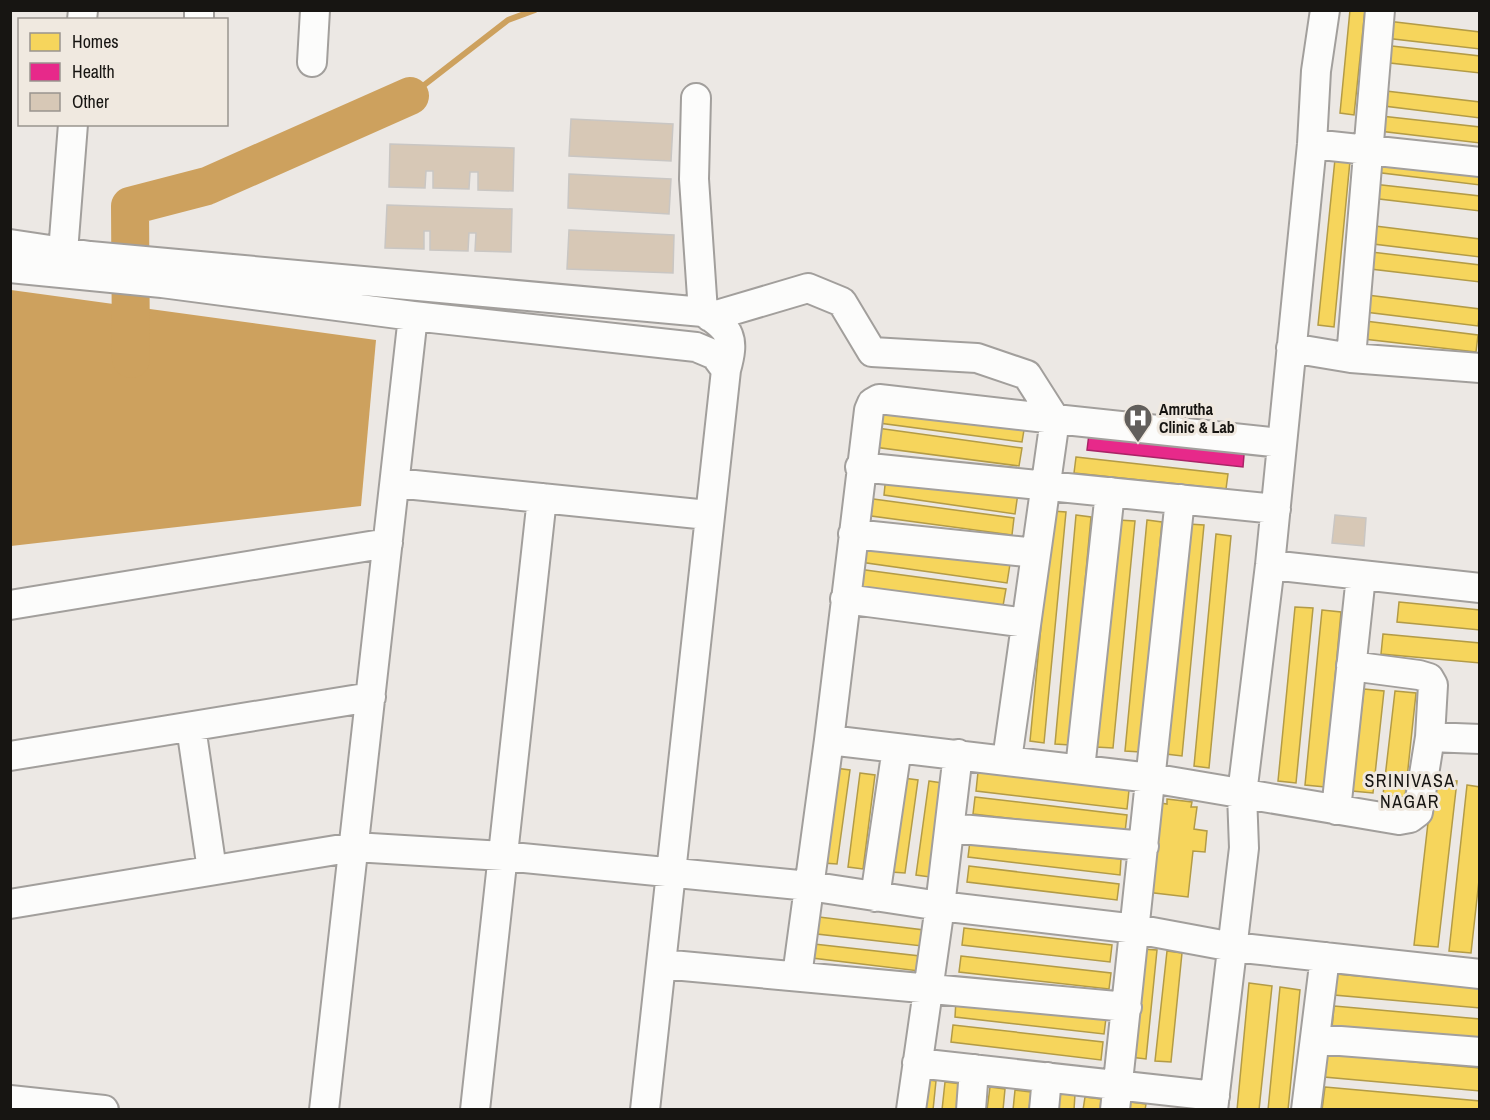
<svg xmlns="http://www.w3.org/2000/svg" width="1490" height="1120" font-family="'Archivo Narrow',sans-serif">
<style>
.water{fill:#cda15e}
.homes{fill:#f6d55c;stroke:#b39b46;stroke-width:1.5}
.health{fill:#e7298a;stroke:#a92366;stroke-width:1.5}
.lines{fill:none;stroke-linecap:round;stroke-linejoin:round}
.stream{stroke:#cda15e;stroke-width:6}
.river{stroke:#cda15e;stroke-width:38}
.building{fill:#d7c8b6;stroke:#c9c6c3;stroke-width:1.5}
.minor-casing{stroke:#a29f9c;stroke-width:32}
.minor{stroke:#fcfcfb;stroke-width:28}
.labels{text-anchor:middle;stroke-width:6;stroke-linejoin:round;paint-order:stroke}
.poi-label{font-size:16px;font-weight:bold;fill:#171512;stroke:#f0e9e0;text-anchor:start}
.neighbourhood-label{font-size:18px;letter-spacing:1.5px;fill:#171512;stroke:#f0e9e0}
</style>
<rect width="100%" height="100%" fill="#ece8e4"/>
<!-- water -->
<path class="water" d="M11,290l365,50 -15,166 -350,40z"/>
<!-- homes -->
<path class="homes" d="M1350,10h15l-11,105 -14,-2z
M1387,21l93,11v17l-95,-11z
M1383,45l97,11v17l-99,-11z
M1386,91l94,11v16l-96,-12z
M1381,116l99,11v16l-101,-12z
M1376,158l104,12v15l-106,-13z
M1335,159l15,2 -16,166 -16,-2z
M1373,184l107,12v15l-109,-13z
M1367,225l113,14v18l-115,-14z
M1363,251l117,14v17l-118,-14z
M1359,294l121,15 -2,17 -121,-15z
M1357,320l121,15 -2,17 -121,-14z
M881,404l144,20 -3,18 -143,-19z
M877,428l145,20 -3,18 -145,-19z
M1076,457l152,17 -2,15 -152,-16z
M886,475l132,18 -3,21 -131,-19z
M866,498l148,20 -2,17 -148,-20z
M1052,511l14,1 -22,231 -14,-2z
M1076,515l15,2 -21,228 -15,-1z
M1118,520l17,1 -22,227 -17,-1z
M1147,520l15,2 -22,230 -15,-1z
M1188,524l16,1 -22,231 -16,-2z
M1216,534l15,2 -22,232 -15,-2z
M862,544l148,20 -3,19 -147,-21z
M858,569l148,20 -3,17 -147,-20z
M1399,602l81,8v20l-83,-8z
M1295,607l18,1 -17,175 -18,-2z
M1322,610l19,2 -16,175 -20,-2z
M1383,634l97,9v20l-99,-9z
M1364,689l20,2 -11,102 -21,-2z
M1395,691l21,2 -11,104 -22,-2z
M835,768l15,2 -13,94 -14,-1z
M978,772l151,18 -2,19 -151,-18z
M860,773l15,2 -12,94 -15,-2z
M903,778l15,2 -13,93 -14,-1z
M1433,779l24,2 -19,166 -24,-2z
M929,781l13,2 -12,94 -14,-2z
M1467,785l13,2v84l-9,82 -22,-2z
M975,797l152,18 -2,17 -152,-18z
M1167,799l25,3 -1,5h6l-3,22 13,2 -2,21 -12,-1 -5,46 -42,-5 15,-89 6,1z
M970,841l151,18 -1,16 -152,-18z
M969,866l150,18 -2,16 -150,-18z
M819,917l105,13 -2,16 -105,-12z
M964,928l148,17 -2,17 -148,-17z
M814,944l106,12 -1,15 -107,-13z
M1141,949l16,1 -11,109 -16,-2z
M1167,951l15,2 -11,109 -16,-1z
M961,956l150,17 -2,16 -150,-17z
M1336,974l144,13v21l-146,-13z
M1249,983l23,3 -13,124h-22z
M1280,987l20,3 -12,120h-20z
M956,1000l150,18 -2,16 -149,-17z
M1334,1006l146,13v23l-148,-14z
M953,1025l150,17 -2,18 -150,-18z
M1326,1054l154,14v23l-156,-14z
M922,1079l14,2 -3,29h-14z
M945,1082l17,2 -2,26h-18z
M990,1087l15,2 -2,21h-16z
M1325,1087l155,14v9h-158z
M1015,1090l16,2 -2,18h-16z
M1060,1093l15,1 -1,16h-16z
M1085,1097l16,2 -1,11h-17z
M1130,1102l16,2 -1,6h-15z"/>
<!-- health -->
<path class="health" d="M1090,426l155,17 -2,24 -156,-17z"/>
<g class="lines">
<!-- stream -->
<path class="stream" d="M410,96l98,-76 27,-10"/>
<!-- river -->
<path class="river" d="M131,359l-1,-153 77,-20 203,-90"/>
</g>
<!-- building -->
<path class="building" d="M571,119l102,5 -2,37 -102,-5z
M390,144l124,4 -1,43 -35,-1v-18h-8l-1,17 -36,-1v-17h-7l-1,17 -36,-1z
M569,174l102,5 -2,35 -101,-6z
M387,205l125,4 -1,43 -36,-1 1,-18h-7l-1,18 -38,-1v-19h-6v18l-39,-1z
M569,230l105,5 -1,38 -106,-4z
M1335,515l31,3 -2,28 -32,-3z"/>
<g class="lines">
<!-- minor casing -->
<g class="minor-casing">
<path id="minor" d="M82,20l1,-10
M199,20v-10
M312,62l3,-52
M696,98l-2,81 9,133
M1312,144l168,18
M10,244l80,12 613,56c28,17 32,26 23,58l-81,740
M63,252l10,-128
M10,268l152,15 251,33 283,31 19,8 11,15
M710,317l98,-29 34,14 30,50 105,6 50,17 28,44 226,24
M1291,348l60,10 129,10
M1351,358l29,-348
M860,467l416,42
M395,483l313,32
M853,534l183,19
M1270,565l210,23
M845,599l181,24
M10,605l378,-62
M191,727l21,143
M1430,737l50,2
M10,756l361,-59
M1007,760l48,-341 -176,-20 -7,4 -3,7 -40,330 322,38 248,42 11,-2 8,-6 12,-75 3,-52 -4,-7 -10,-3 -68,-9
M1080,769l30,-277
M1336,810l25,-234
M950,828l194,18
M875,897l22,-149
M10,904l344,-57 149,9 306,30 131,20 196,23 97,18 247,27
M661,964l466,43
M797,976l32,-236
M1315,1039l165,13
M917,1063l298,33
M10,1100l94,10
M324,1110l89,-794
M475,1110l67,-612
M911,1110l29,-204 18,-152
M971,1110l3,-41
M1044,1110l3,-33
M1115,1110l65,-611
M1213,1110l31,-262 -2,-54 28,-229 42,-421 4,-73 9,-61
M1306,1110l19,-153"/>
</g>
<!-- minor -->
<use href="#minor" class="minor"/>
</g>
<!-- icons -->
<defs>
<g id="hospital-pin" transform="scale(1.5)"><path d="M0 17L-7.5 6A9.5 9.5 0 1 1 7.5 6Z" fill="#625f5c" stroke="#f0e9e0"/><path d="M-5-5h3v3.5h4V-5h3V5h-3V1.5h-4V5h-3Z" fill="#fff"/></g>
</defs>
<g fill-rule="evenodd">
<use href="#hospital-pin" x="1138" y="418"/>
</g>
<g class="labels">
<!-- poi labels -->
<g class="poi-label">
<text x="1159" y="415">Amrutha<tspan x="1159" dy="18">Clinic &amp; Lab</tspan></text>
</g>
<!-- neighbourhood labels -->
<g class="neighbourhood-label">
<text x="1410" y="787">SRINIVASA<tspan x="1410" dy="21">NAGAR</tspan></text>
</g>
</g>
<!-- border -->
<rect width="1490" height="1120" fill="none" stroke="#171512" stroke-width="24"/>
<!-- legend -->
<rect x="18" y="18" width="210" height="108" fill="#f0e9e0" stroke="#99948e" stroke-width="1.5"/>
<rect x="30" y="33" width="30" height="18" fill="#f6d55c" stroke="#99948e" stroke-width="1.5"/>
<text x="72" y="48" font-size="18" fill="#171512">Homes</text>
<rect x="30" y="63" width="30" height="18" fill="#e7298a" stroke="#99948e" stroke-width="1.5"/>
<text x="72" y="78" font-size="18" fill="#171512">Health</text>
<rect x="30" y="93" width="30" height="18" fill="#d7c8b6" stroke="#99948e" stroke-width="1.5"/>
<text x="72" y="108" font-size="18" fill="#171512">Other</text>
</svg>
